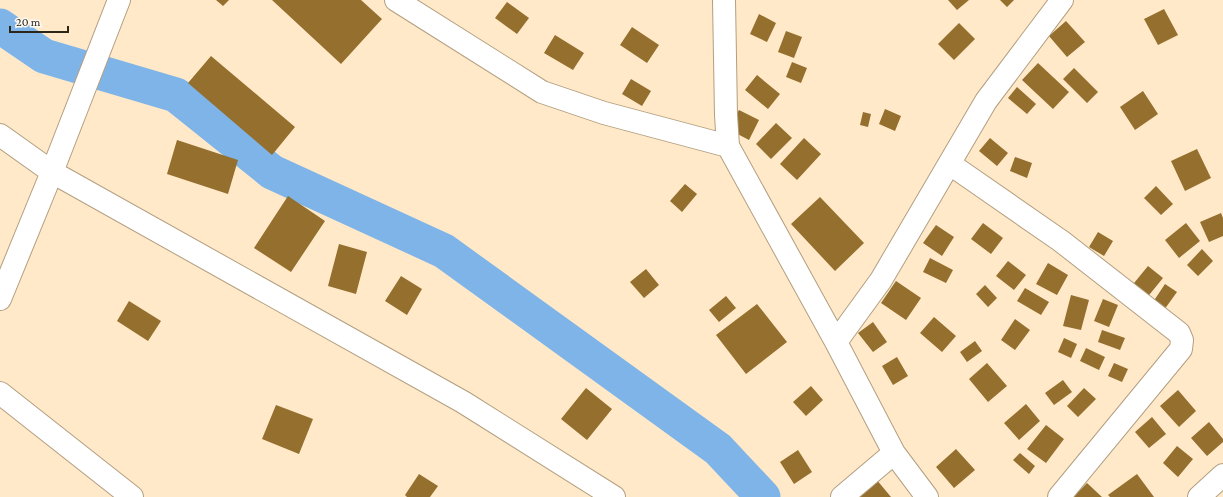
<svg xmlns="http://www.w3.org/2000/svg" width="1223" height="497" font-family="'Crimson Pro',serif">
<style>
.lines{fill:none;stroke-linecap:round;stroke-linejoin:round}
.river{stroke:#7eb4e8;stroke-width:35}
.building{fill:#946f2d}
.minor-casing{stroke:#b29f80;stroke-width:24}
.minor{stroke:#fff;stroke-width:22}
</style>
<rect width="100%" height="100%" fill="#ffe9c9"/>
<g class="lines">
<!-- river -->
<path class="river" d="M0,26l44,30 132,39 96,77 172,79 274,198 45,48"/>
</g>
<!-- building -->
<path class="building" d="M216,0h13l-6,6z
M272,0h89l21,19 -41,45z
M948,0h21l-12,10z
M1000,0h14l-7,7z
M507,2l22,16 -12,16 -22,-16z
M1164,9l14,26 -20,10 -14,-26z
M759,14l17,9 -9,19 -17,-8z
M1066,21l19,21 -18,15 -18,-21z
M959,23l16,16 -21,21 -16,-16z
M632,27l27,18 -12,18 -27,-18z
M786,31l16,6 -8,21 -16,-6z
M555,35l29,18 -11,17 -29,-17z
M211,56l84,71 -23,28 -84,-72z
M792,62l15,6 -6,15 -15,-6z
M1038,63l31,29 -16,17 -31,-29z
M1074,68l24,24 -11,11 -24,-24z
M757,75l23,19 -12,15 -23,-19z
M631,79l20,12 -9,15 -20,-12z
M1017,87l19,17 -9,10 -19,-16z
M1143,91l15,23 -23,16 -15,-23z
M885,109l16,7 -6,15 -16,-7z
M739,110l20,10 -10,20 -21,-11z
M863,112l8,2 -3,13 -8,-2z
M776,123l16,15 -21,21 -15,-15z
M804,138l17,16 -24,26 -17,-16z
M990,138l18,15 -11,13 -18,-15z
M177,140l61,20 -10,34 -61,-20z
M1197,149l14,29 -26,13 -14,-30z
M1015,157l17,6 -5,15 -17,-7z
M685,184l12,10 -15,18 -12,-11z
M1156,186l17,18 -12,11 -17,-17z
M288,196l37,25 -34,51 -37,-24z
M820,197l44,46 -29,28 -44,-47z
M1221,213l2,5v18l-14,6 -9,-20z
M983,223l20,15 -12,16 -20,-15z
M1186,223l14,18 -21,17 -14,-18z
M936,225l18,12 -12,19 -19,-13z
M1098,232l15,9 -9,15 -15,-9z
M339,244l28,8 -11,42 -28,-8z
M1202,249l11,12 -15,15 -11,-11z
M930,258l23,12 -7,13 -23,-11z
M1008,261l18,14 -12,15 -18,-14z
M1048,263l20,12 -11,20 -21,-11z
M1148,266l15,12 -18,22 -15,-12z
M646,269l13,16 -15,13 -14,-16z
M401,276l21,13 -15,26 -22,-14z
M896,281l25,17 -15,22 -25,-17z
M1165,284l12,8 -13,18 -11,-8z
M985,285l12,13 -9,9 -12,-13z
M1025,288l24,14 -8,13 -24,-14z
M1071,295l18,5 -8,30 -18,-4z
M726,296l10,12 -17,14 -10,-12z
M1103,299l15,6 -9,22 -15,-6z
M129,301l32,20 -13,20 -31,-20z
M757,304l30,38 -41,32 -30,-39z
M934,317l22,19 -14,16 -22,-19z
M1015,319l15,11 -15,20 -14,-10z
M873,322l14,20 -14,10 -15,-19z
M1102,330l23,8 -5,12 -22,-8z
M1064,338l13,6 -6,14 -13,-6z
M975,341l7,10 -15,11 -7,-10z
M1086,348l19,9 -6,13 -19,-9z
M897,357l11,19 -15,9 -11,-19z
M987,363l20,23 -19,16 -19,-23z
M1114,363l14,6 -6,13 -14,-6z
M1063,380l9,12 -18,13 -9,-12z
M811,386l12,14 -17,16 -13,-14z
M586,388l26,21 -25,31 -26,-21z
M1084,388l12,11 -18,18 -11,-11z
M1178,390l18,21 -17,16 -19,-21z
M1026,404l14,17 -21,19 -15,-17z
M276,405l37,14 -14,35 -37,-15z
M1152,417l14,17 -17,14 -14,-16z
M1209,422l14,17v3l-16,14 -16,-18z
M1046,425l18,14 -18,24 -19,-14z
M1177,446l16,13 -15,18 -15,-14z
M956,449l19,21 -21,18 -18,-21z
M798,450l14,22 -18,12 -14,-22z
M1020,453l15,13 -6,8 -16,-14z
M419,474l19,12 -8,11h-23l-2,-2z
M1137,474l17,23h-44l-2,-2z
M876,479l15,18h-37z
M1087,483l15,14h-29z"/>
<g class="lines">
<!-- minor casing -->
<g class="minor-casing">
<path id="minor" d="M396,0l146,92 62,21 124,33
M724,0l2,115 2,31 108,196 58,111 33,44
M0,135l52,37 411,230 151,95
M950,164l111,77 118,92 3,7 -1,9 -122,148
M0,299l52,-127 67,-172
M836,342l45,-62 105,-179 76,-101
M0,393l132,104
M842,497l52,-44
M1199,497l24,-22"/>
</g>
<!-- minor -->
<use href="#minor" class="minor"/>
</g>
<!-- scale -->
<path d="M10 26v6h58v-6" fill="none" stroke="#2c2518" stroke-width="2"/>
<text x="16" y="26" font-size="12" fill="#2c2518" stroke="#fdf9f3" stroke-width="3" paint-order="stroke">20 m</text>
</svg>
